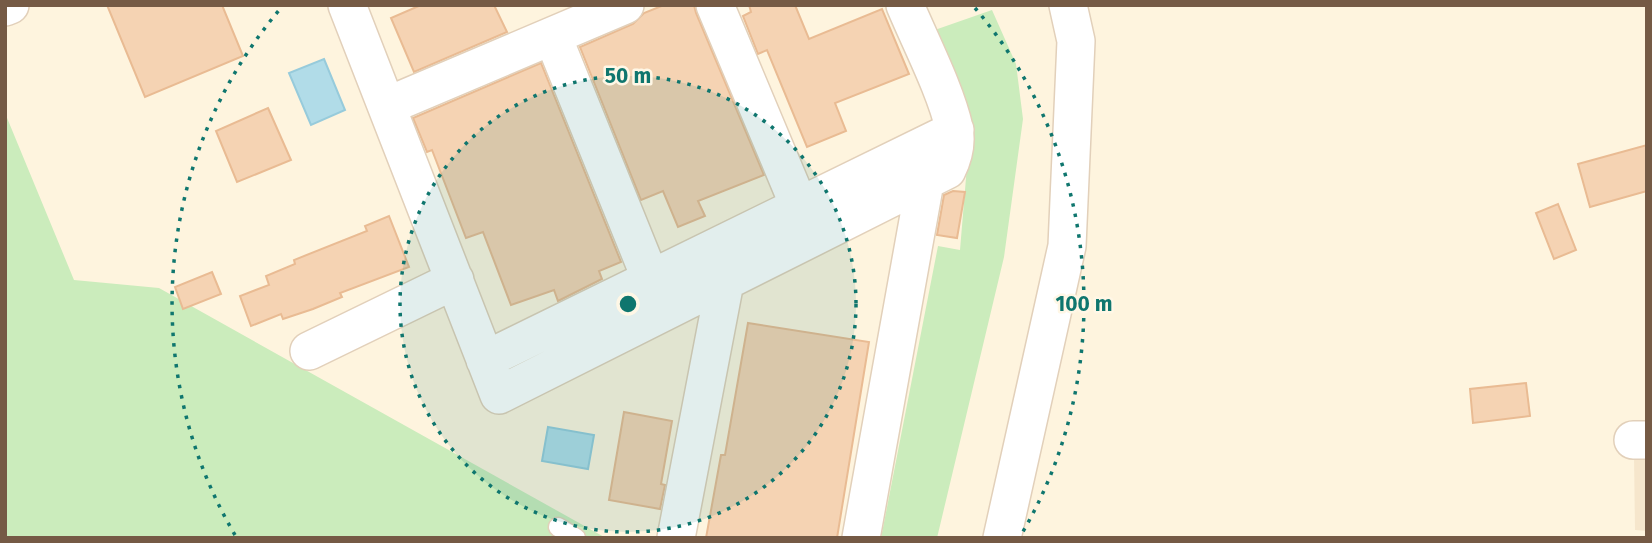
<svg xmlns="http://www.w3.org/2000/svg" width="1652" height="543" font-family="'Fira Sans',sans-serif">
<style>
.residential{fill:#f6e6cc}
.green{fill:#cbecbc}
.water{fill:#b1dce8;stroke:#97cbdb;stroke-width:2}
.building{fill:#f5d3b3;stroke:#e9bb93;stroke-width:2}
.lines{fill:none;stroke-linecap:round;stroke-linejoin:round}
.service-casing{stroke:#e2d0ba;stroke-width:21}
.minor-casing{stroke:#e2d0ba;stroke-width:40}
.service{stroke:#fff;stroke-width:18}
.minor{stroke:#fff;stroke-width:37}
.ring{fill:none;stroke:#0f766e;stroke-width:3.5;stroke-dasharray:3.5 7}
.centre{fill:#0f766e;stroke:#fff7e6;stroke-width:3.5}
.ring-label{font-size:21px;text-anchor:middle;font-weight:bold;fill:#0f766e;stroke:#fff7e6;stroke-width:5;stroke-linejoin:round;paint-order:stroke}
</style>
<rect width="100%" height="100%" fill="#fef4de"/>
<!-- residential -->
<path class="residential" d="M1634,455h13v76l-12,-1z"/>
<!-- green -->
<path class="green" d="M992,10l24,54 7,55 -19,138 -67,281h-56l57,-292 22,4 7,-84 -38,-134z
M5,113l69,167 85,8 447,250h-601z"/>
<!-- water -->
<path class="water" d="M324,59l21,51 -34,15 -22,-52z
M548,427l46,8 -6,34 -46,-8z"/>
<!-- building -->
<path class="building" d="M107,5h115l21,51 -98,41z
M421,5h73l13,27 -93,40 -23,-54z
M664,5h30l2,8 68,162 -66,26 7,15 -27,11 -15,-36 -22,9 -61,-153 53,-23 11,-11z
M749,5h46l14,34 73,-30 27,65 -74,29 11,28 -39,16 -40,-97 -9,4 -15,-38 8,-4z
M541,63l80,199 -22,9 3,8 -44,22 -4,-11 -43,15 -28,-73 -17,6 -34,-88 -5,2 -14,-34z
M268,108l23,52 -54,22 -21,-51z
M1647,145v46l-57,16 -12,-43z
M953,191l12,1 -8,46 -20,-3 7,-40z
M1558,204l18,46 -22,9 -18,-46z
M389,216l20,51 -69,26 2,4 -29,12 -30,10 -2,-5 -30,12 -11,-30 29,-11 -3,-9 29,-12 -1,-4 73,-29 -2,-5z
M212,272l9,22 -38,15 -8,-22z
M748,323l121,19 -32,196h-131l15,-83h4z
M1526,383l4,33 -57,7 -3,-34z
M624,412l48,9 -11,63 4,1 -5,24 -51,-9z"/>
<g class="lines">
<!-- service casing -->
<g class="service-casing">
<path id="service" d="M558,527l18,11"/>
</g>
<!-- minor casing -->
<g class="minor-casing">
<path id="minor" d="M347,5l152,390 448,-225c7,-14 10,-27 7,-42 -8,-37 -34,-87 -49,-123
M715,5l93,222
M5,7l5,-2
M553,37l107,265
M387,106l238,-101
M309,351l146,-71
M485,360l470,-230
M1633,440h14
M676,538l49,-256
M861,538l64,-356
M1002,538l65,-292 9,-205 -8,-36"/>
</g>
<!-- service -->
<use href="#service" class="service"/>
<!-- minor -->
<use href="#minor" class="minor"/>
</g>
<!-- distance rings -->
<circle cx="628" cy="304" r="228" fill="#0f766e" fill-opacity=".12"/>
<g class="ring">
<circle cx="628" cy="304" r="228"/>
<path d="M235 535A456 456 0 0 1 281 8M975 8A456 456 0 0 1 1021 535"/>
</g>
<circle cx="628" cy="304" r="10" class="centre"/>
<g class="ring-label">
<text x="628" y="83">50 m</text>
<text x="1084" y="311">100 m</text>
</g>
<!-- border -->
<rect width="1652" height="543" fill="none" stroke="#755a45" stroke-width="14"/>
</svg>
